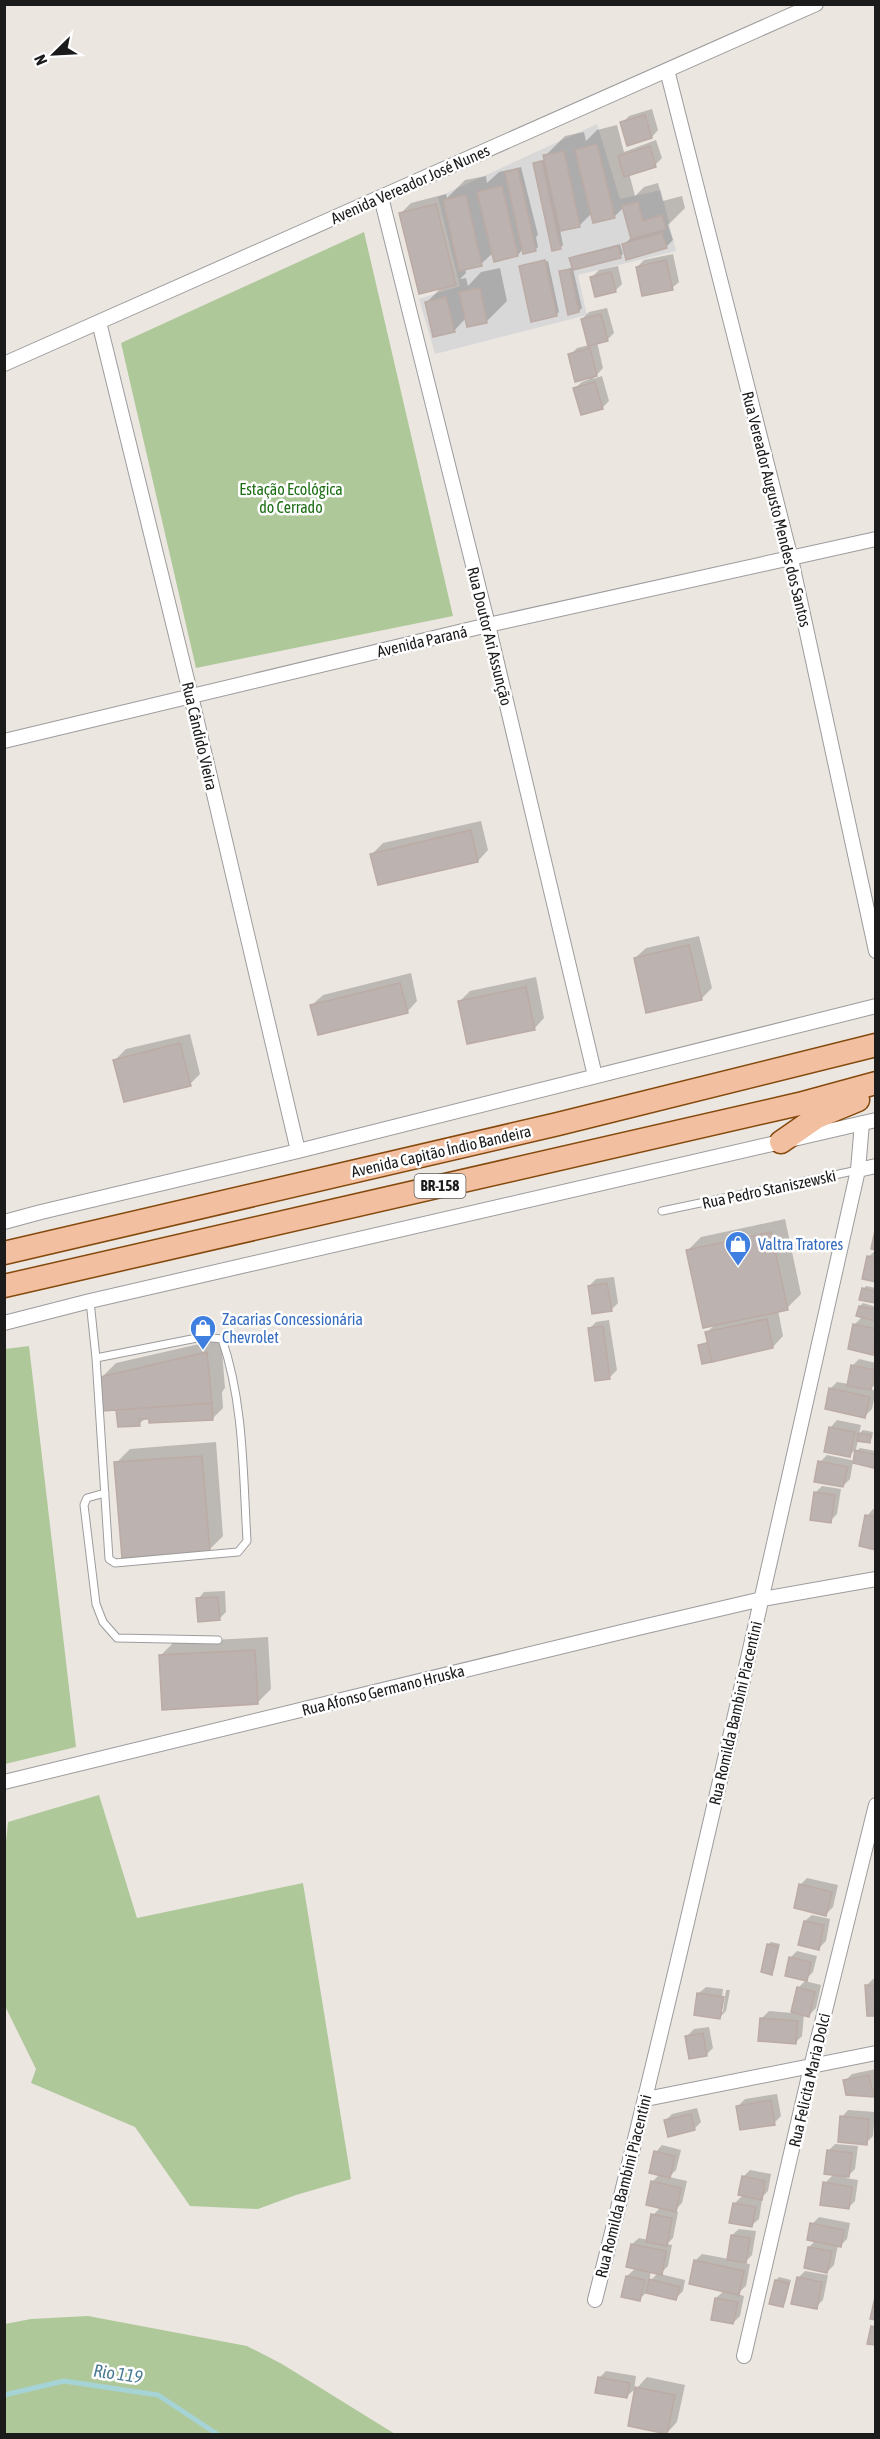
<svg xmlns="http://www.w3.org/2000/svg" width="880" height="2439" font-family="'Asap Condensed',sans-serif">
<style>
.residential{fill:#d9d8d8}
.forest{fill:#afc89a}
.shadow{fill:#0003;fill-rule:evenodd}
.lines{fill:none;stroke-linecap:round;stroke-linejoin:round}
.stream{stroke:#a5d3d6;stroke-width:5}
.building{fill:#bcb2af;stroke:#bcaba5;stroke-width:1.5}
.lane-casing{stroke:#9c9c9c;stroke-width:9}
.street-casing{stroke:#9c9c9c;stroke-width:16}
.primary-casing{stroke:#85490d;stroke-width:25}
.lane{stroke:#fff;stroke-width:7}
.street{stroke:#fff;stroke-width:14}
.primary{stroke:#f2c0a0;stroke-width:22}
.labels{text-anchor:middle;stroke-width:5;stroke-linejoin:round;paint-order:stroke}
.shield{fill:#fff;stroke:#5f5f5f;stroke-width:1.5}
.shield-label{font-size:15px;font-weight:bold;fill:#1b1b1b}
.street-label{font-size:16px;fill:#1b1b1b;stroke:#fff}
.park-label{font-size:16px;fill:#1d6e15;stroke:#fff}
.shop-label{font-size:16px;fill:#366cbe;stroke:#fff;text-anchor:start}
.water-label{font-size:18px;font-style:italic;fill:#4b7b93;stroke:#fff}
</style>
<rect width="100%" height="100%" fill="#ece6e1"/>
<!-- residential -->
<path class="residential" d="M597,124l23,75 41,-9 15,61 -98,24 9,40 -152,39 -16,-55 41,-13 -22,-89z"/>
<!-- forest -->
<path class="forest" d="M364,232l89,384 -257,52 -75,-325z
M29,1346l47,401 -71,17v-415z
M99,1795l38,123 166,-35 48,296 -55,16 -38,14 -68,-3 -55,-79 -104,-44 5,-14 -31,-63 -1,-144 4,-40z
M88,2316l159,30 35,18 113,70h-390v-110l26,-5z"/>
<!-- shadow -->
<path class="shadow" d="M652,109l6,21 -6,7 -24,7 -6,-21 7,-7z
M617,125l7,27 32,-12 6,18 -7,7 -26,8 6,23 9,-9 14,-4 5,18 19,-5 3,12 -17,17 5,15 -7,7 -43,-2 9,-8 -8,-30 -10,10 -22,-4 -12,12 -20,5 3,15 -3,3 -26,-85 12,-4 -1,-3 20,-20 19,-4 2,9 11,-11z
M521,167l17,68 -2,2 2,10 -3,3 -12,-1 -5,6 -25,-2 -12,11 -16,4 1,5 -6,6 6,-1 2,8 13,-14 19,-4 7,33 -20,20 -21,-3 -12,13 -28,-28 16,-16 -42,-73 11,-11 35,-9 1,4 18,-18 21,-4 1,7 12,-11z
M620,244l3,10 -3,3 -47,12 9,39 -3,3 -18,-39 12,-5 -2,-8 3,-3z
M673,254l6,28 -7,6 -35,-21 7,-7z
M548,261l11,51 -3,3 -35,-49z
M618,266l4,18 -7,7 -23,-14 7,-7z
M607,308l7,25 -7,7 -10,2 6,26 -10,11 9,-3 7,25 -7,7 -27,-20 7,-6 8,-3 -20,-24 7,-7 12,-3 -7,-26 7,-7z
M481,821l7,29 -10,11 -106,-7 11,-11z
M699,936l13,52 -11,11 -66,-41 11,-10z
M411,973l6,28 -10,11 -95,-7 11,-10z
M536,977l8,41 -10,11 -74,-28 10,-10z
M190,1034l10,40 -10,10 -75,-24 11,-11z
M785,1219l16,75 -14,14 -9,2 5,26 -10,11 -74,-2 10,-4 -2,-9 9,-8 -29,-73 14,-14z
M876,1250v30l-8,-23z
M614,1277l4,26 -7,7 -22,-24 7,-7z
M866,1286l10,2v14l-13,-13z
M863,1303l13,4v44l-3,2 -18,-29 8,-8 -3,-10z
M609,1320l8,50 -7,7 -21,-48 7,-7z
M221,1339l4,49 -3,4 1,16 -10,10h-67l-7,6 -21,-16 -16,-31 14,-14z
M859,1359l17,4v21l-6,5 6,2 -4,18 -7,7 -35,-27 7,-7 12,2 3,-18z
M837,1420l24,5 -2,9 4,-4 10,2 -1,6 -3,3 -11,-1 -2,9 -6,6 -19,-28z
M216,1442l7,94 -14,14 -93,-87 14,-14z
M860,1448l16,3v14l-2,2 -21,-5 -3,17 -7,7 -23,-24 7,-7 28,6 2,-10z
M822,1486l19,3 -4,25 -7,7 -14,-29z
M873,1509l3,1v38l-9,-32z
M225,1591l1,21 -7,7 -21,-20 6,-7z
M268,1637l3,52 -14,14 -97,-47 14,-14z
M807,1878l31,7 -5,22 -7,7 -26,-29z
M812,1915l18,4 -4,22 -7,7 -14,-27z
M771,1942l9,2 -6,26 -3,3 -3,-28z
M797,1951l20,5 -4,16 -7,7 -16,-21z
M873,1979h3v35l-10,-28z
M805,1981l16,4 -5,23 -7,7 -5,-1 -2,22 -7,7 -33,-25 7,-7 23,2 6,-25z
M706,1987l17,2 -3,23h3l3,-22h4l-4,21 -6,6 -21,-24z
M709,2027l4,21 -7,7 -19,-19 7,-7z
M876,2069v25l-3,2 -28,-15 7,-7z
M777,2094l4,22 -7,7 -36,-17 7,-7z
M697,2108l4,14 -7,7 -28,-9 6,-6z
M848,2110l27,2 -2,24 -7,7 -24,-26z
M835,2144l23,2 -3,23 -9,9 12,2 -3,21 -7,7 -23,-25 9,-9 -5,-24z
M662,2145l19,5 -5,20 -7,7 18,4 -5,22 -8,8 4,1 -5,26 -6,6 5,1 -4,21 -8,8 25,6 -2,11 -7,7 -30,-5 -7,6 -12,-23 9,-8 -4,-24 7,-6 9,2 5,-25 8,-8 -9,-25 8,-8 -4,-22zM651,2271l7,2 -9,9z
M750,2170l21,4 -3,17 -9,9h3l-3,19 -7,6 -17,-22 9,-9 -1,-17z
M819,2217l31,6 -3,16 -7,7 -2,-1 -4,20 -7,7 -18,-25 7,-7 -4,-16z
M739,2229l17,2 -4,24 -8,8 6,1 -4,22 -9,8 7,2 -4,20 -7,7 -17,-25 9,-8 -30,-29 7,-7 27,5 3,-24z
M805,2271l23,4 -5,25 -7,7 -18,-29z
M779,2277l12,3 -6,23 -3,3 -6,-26z
M606,2371l30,5 -2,14 -7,6 -28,-18z
M647,2377l38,8 -8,37 -10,11 -30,-45z"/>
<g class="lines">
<!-- stream -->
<path class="stream" d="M4,2395l60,-14 94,14 59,39"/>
</g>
<!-- building -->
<path class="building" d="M645,115l7,23 -25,8 -7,-24z
M597,144l18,74 -22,5 -18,-73z
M650,146l6,21 -32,10 -6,-21z
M564,151l16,76 -20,4 -17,-76z
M542,161l19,88 -9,2 -19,-88z
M518,169l18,82 -13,3 -18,-82z
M502,186l16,70 -24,6 -17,-70z
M466,195l16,71 -23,5 -16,-71z
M638,202l5,19 19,-6 4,14 -35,10 -9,-33z
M436,204l20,81 -37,9 -20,-81z
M662,233l5,15 -41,12 -4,-16z
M618,246l3,12 -48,12 -4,-12z
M545,260l12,56 -26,6 -12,-56z
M666,260l7,30 -31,6 -6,-29z
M570,269l9,43 -11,3 -9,-44z
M611,272l5,20 -21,5 -5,-20z
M480,288l7,35 -20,4 -8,-35z
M446,297l9,35 -22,5 -8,-35z
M601,314l7,27 -20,5 -7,-27z
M590,348l7,28 -22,6 -7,-28z
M595,382l8,27 -22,6 -8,-27z
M471,830l7,32 -100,23 -8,-31z
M689,945l13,55 -56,13 -12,-55z
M400,983l8,30 -90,22 -8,-30z
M526,987l9,43 -68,14 -9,-43z
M180,1043l11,43 -67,16 -11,-42z
M876,1226v24l-5,-1z
M771,1232l17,78 -85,18 -17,-78z
M867,1256l9,2v24l-14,-3z
M607,1283l5,28 -20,3 -4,-28z
M862,1288l14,4v11l-17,-3z
M859,1306l17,4v11l-20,-5z
M767,1319l6,29 -61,14 -7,-30z
M853,1324l23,5 -3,26 -25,-6z
M603,1326l7,53 -15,2 -7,-53z
M708,1343l4,19 -10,2 -4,-19z
M207,1352l5,51 -109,8 -3,-34z
M851,1365l24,5 -4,20 -24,-4z
M829,1388l41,9 -5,21 -40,-9z
M212,1403l1,17 -64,3v-4h-10l1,7 -22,1 -2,-17z
M829,1427l26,5 -5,25 -26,-5z
M858,1433l13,2 -1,8 -13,-2z
M855,1450l21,5 -2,13 -21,-5z
M202,1456l8,95 -88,7 -8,-96z
M818,1461l30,6 -5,20 -29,-5z
M814,1492l21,3 -4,28 -21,-3z
M865,1515l11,2v33l-17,-4z
M218,1597l2,23 -22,2 -2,-24z
M255,1650l3,54 -96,6 -3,-55z
M799,1884l33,8 -6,24 -32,-8z
M804,1921l20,4 -5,25 -21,-5z
M767,1944l11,2 -6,29 -11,-3z
M789,1957l22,5 -4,19 -22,-5z
M865,1985l11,1v30h-9z
M797,1987l18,5 -6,25 -18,-5z
M697,1993l27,4 -4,22 -26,-4z
M760,2018l38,3 -2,23 -38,-3z
M703,2033l4,23 -18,3 -4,-23z
M869,2075l5,22 -28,-2 -3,-15z
M771,2100l4,25 -35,5 -4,-24z
M691,2114l4,16 -27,7 -4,-17z
M840,2116l29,3 -2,26 -29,-3z
M827,2150l25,3 -3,24 -25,-3z
M654,2151l21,5 -5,22 -21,-5z
M742,2176l23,5 -3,19 -24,-5z
M651,2181l30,7 -5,24 -30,-7z
M823,2182l29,5 -3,22 -29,-4z
M733,2203l23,4 -4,20 -23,-4z
M651,2214l21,4 -5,28 -21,-4z
M810,2223l34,7 -3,17 -34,-7z
M731,2235l19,3 -4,25 -19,-3z
M631,2244l35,7 -4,24 -36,-8z
M808,2247l24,4 -5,22 -23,-5z
M694,2260l50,11 -5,24 -50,-11z
M626,2276l19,4 -5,21 -19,-4z
M797,2277l25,5 -5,27 -26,-5z
M649,2279l31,8 -4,13 -30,-7z
M775,2280l14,3 -6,24 -14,-3z
M876,2293v27l-6,-1z
M715,2298l23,4 -5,22 -22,-4z
M871,2326l5,1v18l-9,-1z
M598,2377l32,6 -3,15 -32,-5z
M635,2387l40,8 -8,39 -39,-8z"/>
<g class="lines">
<!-- lane casing -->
<g class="lane-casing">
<path id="lane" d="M662,1211l196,-41
M90,1301l6,57 13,201 6,4 123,-11 9,-11c-4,-67 -3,-138 -25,-202l-20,-2 -106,21
M105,1493l-18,5 -3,7 12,99 7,18 14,16 101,2"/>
</g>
<!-- street casing -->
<g class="street-casing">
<path id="street" d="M667,70l124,489 85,392
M381,197l107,428 107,451
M99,322l92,374 107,455
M4,364l812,-360
M4,741l484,-116 388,-86
M858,1170l18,-4
M4,1222l37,-10 257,-61 578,-145
M4,1323l86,-22 786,-181
M4,1782l634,-154 124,-29 114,-20
M646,2099l230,-46
M595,2300c95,-375 178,-752 263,-1130l4,-47
M744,2356l67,-289 65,-262"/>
</g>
<!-- primary casing -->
<g class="primary-casing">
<path id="primary" d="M781,1142l36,-25 41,-17
M4,1253l554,-129 318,-79
M4,1286l795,-182 77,-21"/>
</g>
<!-- lane -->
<use href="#lane" class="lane"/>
<!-- street -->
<use href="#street" class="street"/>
<!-- primary -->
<use href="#primary" class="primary"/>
</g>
<!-- icons -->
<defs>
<g id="shop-pin" transform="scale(1.35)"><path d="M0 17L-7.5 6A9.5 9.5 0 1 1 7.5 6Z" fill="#3f7fe0" stroke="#fff"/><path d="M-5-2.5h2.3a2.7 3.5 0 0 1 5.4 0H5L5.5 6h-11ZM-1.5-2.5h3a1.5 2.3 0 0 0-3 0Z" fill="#fff"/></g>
</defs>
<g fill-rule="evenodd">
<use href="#shop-pin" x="738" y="1244"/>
<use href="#shop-pin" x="203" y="1328"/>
</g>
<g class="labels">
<!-- shield labels -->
<rect class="shield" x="414.5" y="1174" width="51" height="24" rx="4.5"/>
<g class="shield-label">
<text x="440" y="1191">BR-158</text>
</g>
<!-- street labels -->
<g class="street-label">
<text transform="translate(410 184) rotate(-24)" y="6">Avenida Vereador José Nunes</text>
<text transform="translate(777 509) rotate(76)" y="6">Rua Vereador Augusto Mendes dos Santos</text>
<text transform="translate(490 636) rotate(76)" y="6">Rua Doutor Ari Assunção</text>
<text transform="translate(422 641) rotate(-13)" y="6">Avenida Paraná</text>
<text transform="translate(200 736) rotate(77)" y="6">Rua Cândido Vieira</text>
<text transform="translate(441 1151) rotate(-13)" y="6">Avenida Capitão Índio Bandeira</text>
<text transform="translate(769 1189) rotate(-12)" y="6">Rua Pedro Staniszewski</text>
<text transform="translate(383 1690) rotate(-14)" y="6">Rua Afonso Germano Hruska</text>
<text transform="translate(735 1713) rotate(-77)" y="6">Rua Romilda Bambini Piacentini</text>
<text transform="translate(809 2080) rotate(-77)" y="6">Rua Felicita Maria Dolci</text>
<text transform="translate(623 2186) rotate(-76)" y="6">Rua Romilda Bambini Piacentini</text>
</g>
<!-- park labels -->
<g class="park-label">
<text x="291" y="495">Estação Ecológica<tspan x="291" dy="18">do Cerrado</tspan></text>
</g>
<!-- shop labels -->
<g class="shop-label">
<text x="758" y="1250">Valtra Tratores</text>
<text x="222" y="1325">Zacarias Concessionária<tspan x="222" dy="18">Chevrolet</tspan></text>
</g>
<!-- water labels -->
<g class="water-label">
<text transform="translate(118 2374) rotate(8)" y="6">Rio 119</text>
</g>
</g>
<!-- border -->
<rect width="880" height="2439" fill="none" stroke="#1b1b1b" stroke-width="12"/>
<!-- north arrow -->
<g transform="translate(54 54) rotate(246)" stroke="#ffffff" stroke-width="4.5" paint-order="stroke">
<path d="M0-4.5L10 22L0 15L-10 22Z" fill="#1b1b1b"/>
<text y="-9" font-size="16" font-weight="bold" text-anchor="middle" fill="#1b1b1b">N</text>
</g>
</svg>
